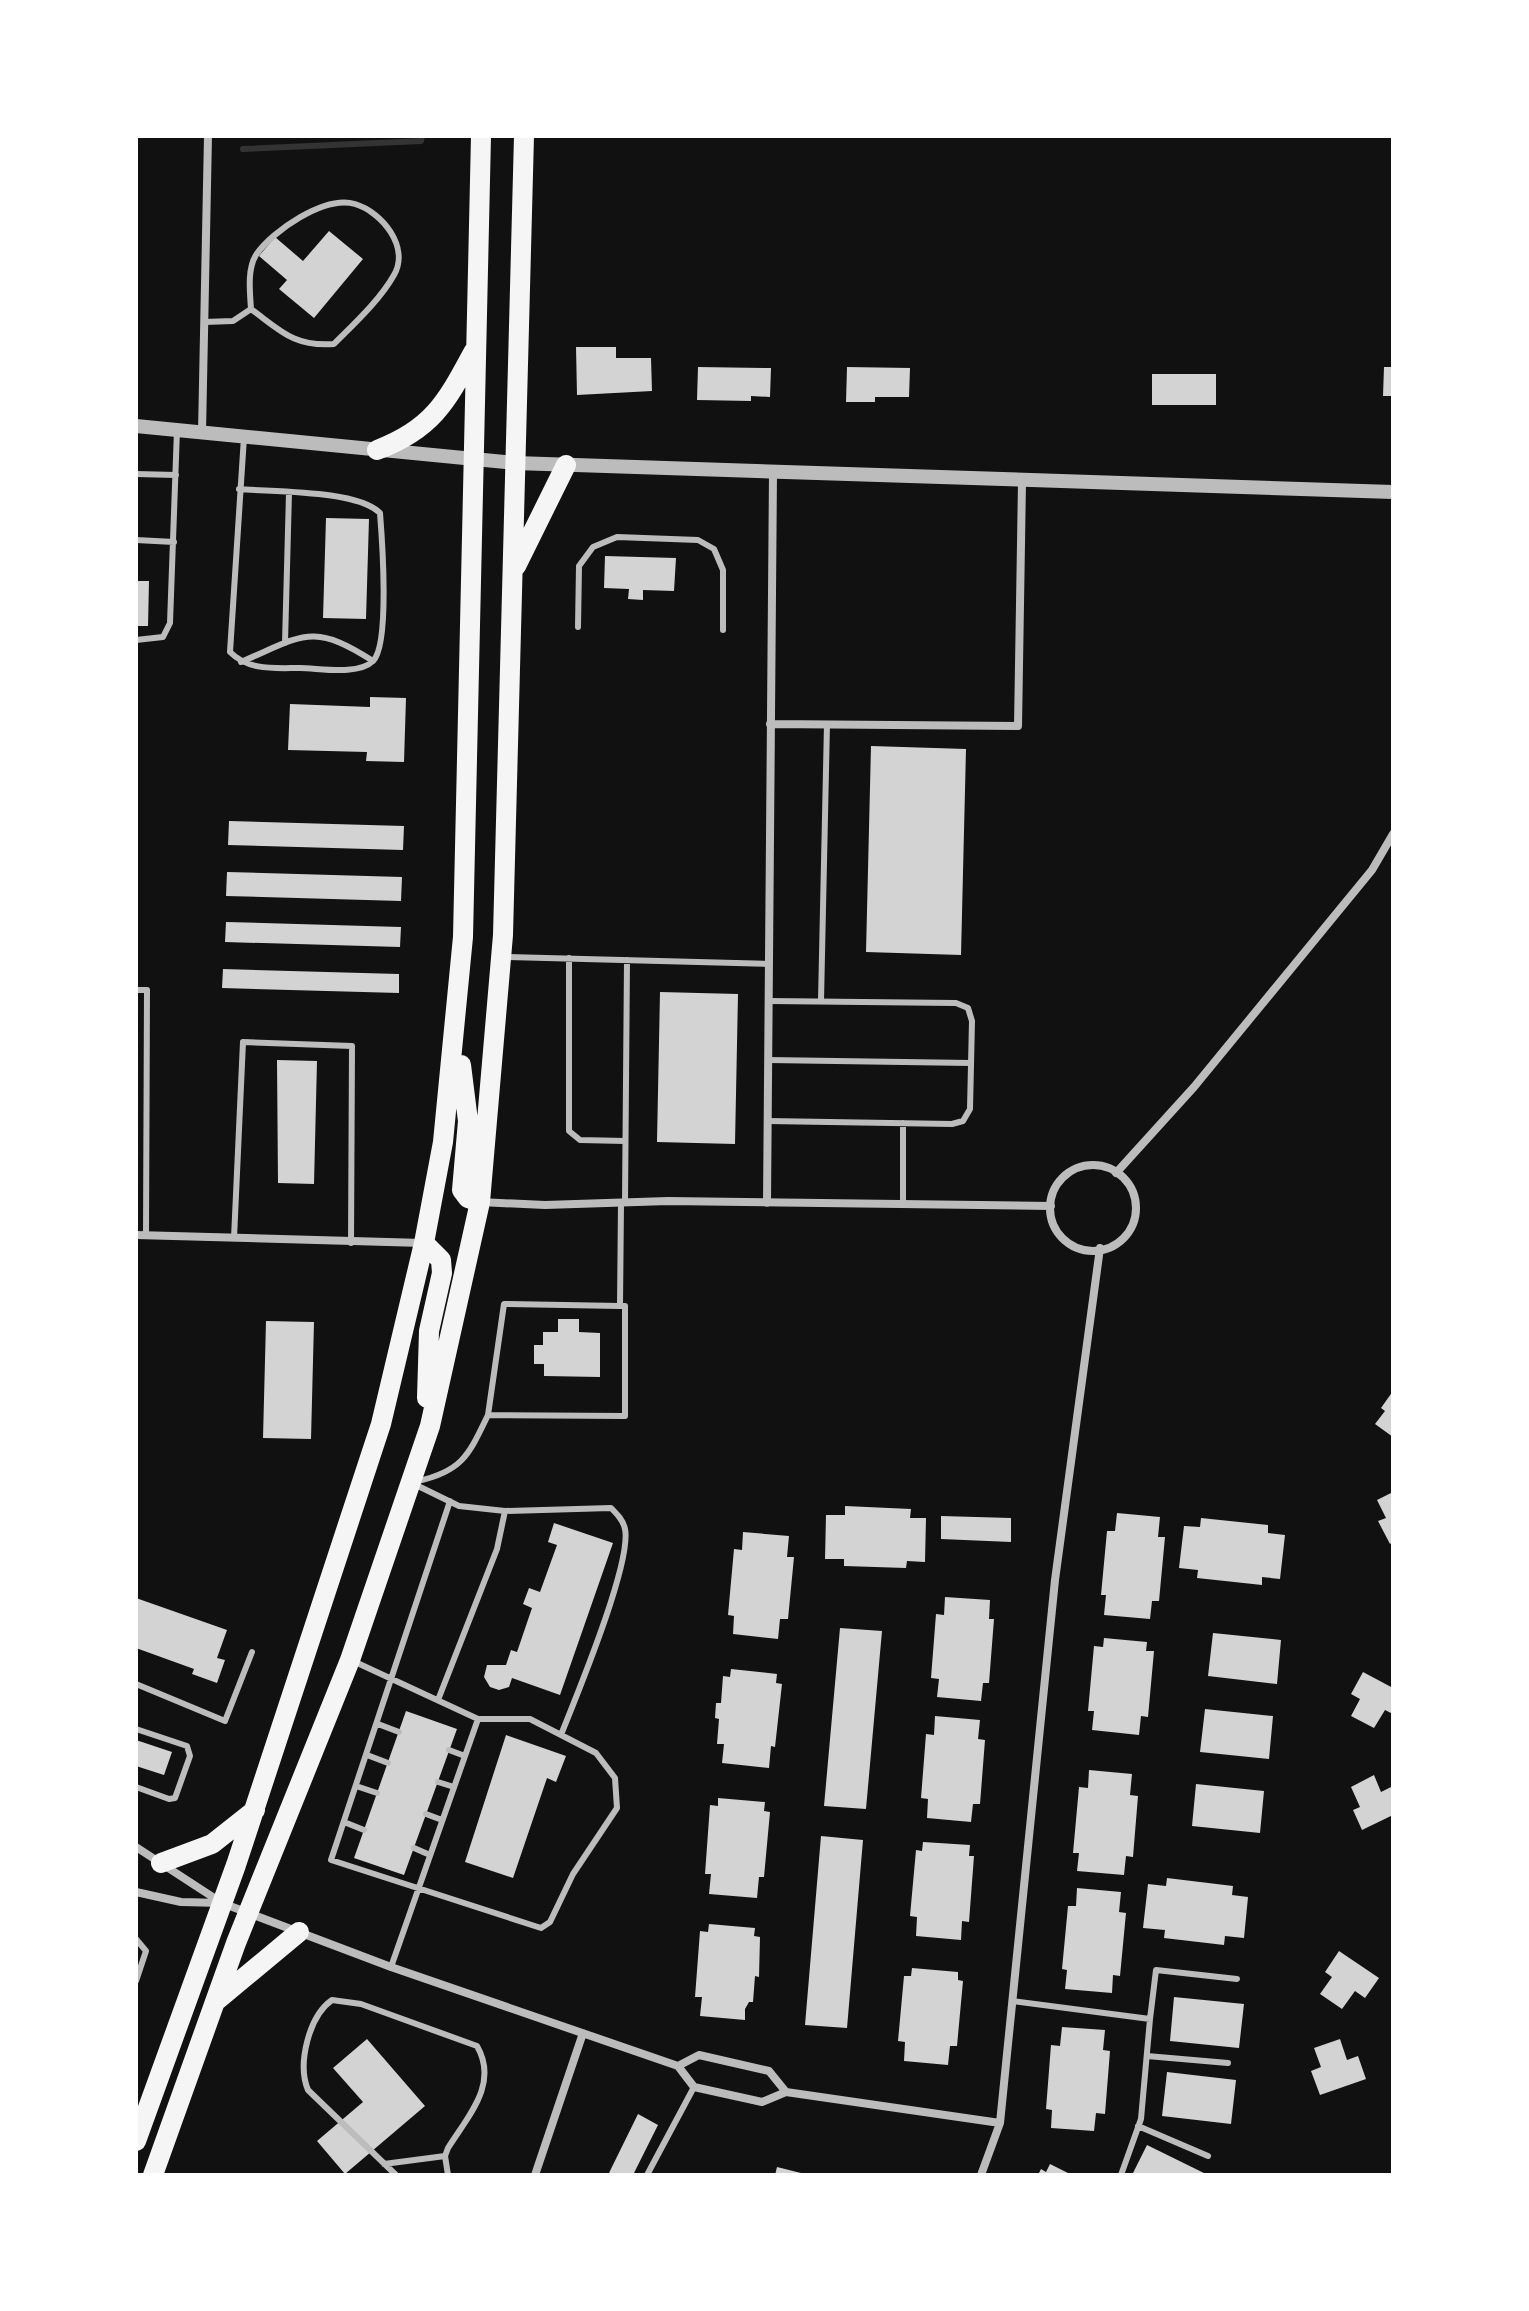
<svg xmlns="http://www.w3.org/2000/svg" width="1529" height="2311" font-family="'Public Sans',sans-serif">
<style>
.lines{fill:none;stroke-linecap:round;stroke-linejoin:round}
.stream{stroke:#333;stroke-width:6}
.building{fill:#d3d3d3}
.service{stroke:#bcbcbc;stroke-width:6}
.minor{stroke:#bcbcbc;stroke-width:8}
.tertiary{stroke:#bcbcbc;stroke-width:14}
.primary{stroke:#f5f5f5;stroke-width:20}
</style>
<rect width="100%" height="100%" fill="#111"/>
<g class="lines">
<!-- stream -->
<path class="stream" d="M243,149l178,-8 1,-5"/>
</g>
<!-- building -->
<path class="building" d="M329,231l34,28 -49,59 -35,-29 8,-9 -28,-24 16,-19 28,24z
M576,347h40v11h35l1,33 -75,4z
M698,367l73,1 -1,29 -19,-1v5l-54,-1z
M847,367l63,1 -1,29h-34v5h-29z
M1384,367h9v29h-10z
M1152,374h64v31h-64z
M326,518l43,1 -3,100 -43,-1z
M605,556l71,2 -2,33 -31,-1v10l-15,-1 1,-10 -25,-1z
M136,581h13l-1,45h-12z
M370,697l36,1 -2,64 -38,-1 1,-9 -79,-2 2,-46 80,3z
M871,746l95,3 -5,206 -95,-3z
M229,821l175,5 -1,24 -175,-5z
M227,872l175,5 -1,24 -175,-5z
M226,922l175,5 -1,20 -175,-5z
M223,969l176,5v19l-177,-5z
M660,992l78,2 -3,150 -78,-2z
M277,1060l40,1 -3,123 -36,-1z
M558,1319h21v13l21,1v44l-56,-1v-12h-10v-19h9v-13h15z
M266,1321l48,1 -3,117 -48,-1z
M1393,1391v46l-18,-13 10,-13 -4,-3z
M1393,1492v50l-3,2 -12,-23 8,-3 -9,-18z
M845,1506l66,3 -1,9h16l-1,44 -18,-1 -1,7 -62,-2v-7h-19l1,-44h19z
M1117,1513l43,4 -2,20h7l-6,64h-7l-2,18 -46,-4 2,-20h-5l6,-64h8z
M941,1516l70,2v24l-70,-3z
M1201,1518l67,7v8l17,2 -5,44 -18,-2v8l-65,-7 1,-8 -19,-2 5,-42 16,1z
M554,1523l59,20 -53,152 -48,-17 -3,9 -10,3 -9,-3 -6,-10 3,-12h19l5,-15 6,2 15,-44 -9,-4 6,-16 11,4 17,-47 -9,-3z
M743,1532l46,4 -2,21h7l-6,62h-8l-2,20 -45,-5 1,-18 -6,-1 6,-66 8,1z
M945,1597l45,3 -1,19h5l-5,64h-6l-2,18 -44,-4 2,-18 -8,-1 5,-64 8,1z
M136,1598l91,32 -10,28 8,2 -8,23 -25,-9 2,-5 -58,-21z
M840,1628l42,3 -16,178 -42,-3z
M1213,1633l68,7 -4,44 -69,-8z
M1104,1638l43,4 -1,9h8l-6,66 -7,-1 -2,19 -47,-5 2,-19h-6l6,-65 9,1z
M731,1669l46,5 -1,9 6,1 -7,63 -4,-1 -2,22 -47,-5 2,-19h-7l2,-25 -4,-1 1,-15h5l2,-27 7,1z
M1363,1672l30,16v26l-8,-4 -11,18 -23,-12 9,-17 -9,-5z
M1205,1709l68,7 -4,43 -69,-7z
M406,1711l51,18 -53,146 -50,-17z
M935,1716l45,4 -2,19 7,1 -5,64h-7l-2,18 -44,-4 1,-19 -7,-1 5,-64 8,1z
M506,1735l60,21 -10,26 -9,-4 -34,100 -48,-16z
M136,1740l36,12 -8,23 -28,-9z
M1089,1770l43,4 -2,21 8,1 -5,61 -7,-1 -2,19 -47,-4 2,-18h-6l6,-66 9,1z
M1374,1775l7,17 12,-6v29l-31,15 -9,-20 7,-3 -9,-20z
M1196,1784l68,7 -4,42 -68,-7z
M718,1798l47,4 -1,9 6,1 -6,65h-5l-2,21 -48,-4 2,-20h-6l5,-69 8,1z
M821,1836l42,4 -16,188 -42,-3z
M923,1842l47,3 -1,11h5l-5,66 -7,-1 -1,19 -45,-4 1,-19 -7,-1 6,-66 6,1z
M1167,1878l66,8 -1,9 16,2 -4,41 -19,-2 -1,9 -60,-7 1,-8 -22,-2 5,-44 18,2z
M1077,1888l44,4 -2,20 7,1 -6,63 -7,-1 -1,18 -47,-4 2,-19 -5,-1 6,-63h8z
M709,1924l46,4 -1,8 6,1 -1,40 -4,-1 -2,26h-4l-4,7v11l-45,-4 2,-19h-7l5,-66 8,1z
M1339,1951l40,27 -14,20 -10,-7 -13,18 -22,-15 12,-17 -7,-5z
M912,1968l46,4v8l5,1 -6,65h-7l-2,19 -44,-4 1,-19 -7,-1 6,-65h7z
M1174,1997l70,7 -5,44 -69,-7z
M1062,2027l43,3 -2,20 7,1 -5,63 -9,-1 -2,18 -43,-3 1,-18 -6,-1 5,-64 9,1z
M367,2039l58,67 -80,68 -28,-33 46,-39 -30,-34z
M1340,2039l7,21 11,-4 8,23 -46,16 -9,-24 10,-4 -7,-19z
M1167,2072l69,8 -5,44 -69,-8z
M638,2114l20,11 -25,50h-25z
M1147,2145l61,30h-76z
M1050,2164l22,11h-34l3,-6 5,3z
M777,2167l28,7v1h-30z"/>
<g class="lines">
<!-- service -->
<path class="service" d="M204,322l29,-1 18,-12c-1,-16 -4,-40 5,-54 16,-24 69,-60 99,-51 27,8 55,43 39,71 -14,25 -40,49 -60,69 -40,3 -53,-13 -83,-35
M136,474l40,1
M239,489c34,3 118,1 141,24 2,25 10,132 -7,148 -15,15 -54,7 -73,7 -26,0 -51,3 -70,-16l14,-215
M136,540l38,2
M578,627l1,-61 14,-19 24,-10 81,3 16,9 9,21v60
M136,640l27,-3 7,-14 7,-193
M285,643l4,-150
M241,662c63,-27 71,-40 132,-1
M504,957l265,7
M569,958v173l11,9 45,1
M136,990h11l-1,245
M821,1001l6,-277
M768,1060l203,3
M768,1121l184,3 11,-3 7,-12 2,-88 -4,-13 -12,-5 -187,-2
M903,1123v81
M625,1203l2,-243
M234,1238l9,-196 109,4 -1,197
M620,1306l-116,-2 -16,111 137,1v-110h-5l1,-103
M418,1481c45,-10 51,-27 70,-66
M414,1484l45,22 46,5 106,-3c6,6 12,12 14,21 7,34 -49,168 -64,206
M450,1501l-119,359 210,68 9,-6 23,-48 44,-66 -2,-30 -19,-25 -66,-34h-52
M353,1661l125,58 -87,248
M136,1684l89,37 27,-69
M438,1700l59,-151 8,-38
M378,1724l21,8
M136,1729l51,17 3,10 -15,42 -6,1 -33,-12
M449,1750l16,6
M367,1755l21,8
M438,1782l16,5
M356,1786l21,7
M426,1814l16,6
M344,1822l20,8
M414,1848l16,7
M136,1939l10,12 -10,30
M1012,2001l138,18 -9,100 -20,56
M1150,2019l6,-49 81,9
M1147,2056l81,7
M1138,2126l70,30
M384,2164l61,-8
M396,2175l-88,-85c-11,-26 1,-74 24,-90l29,4 116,42c22,38 -9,70 -29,102l-3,8 3,19
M647,2175l47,-88"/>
<!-- minor -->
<path class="minor" d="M202,433l6,-297
M770,724l248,2 4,-244
M1050 1208a43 43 0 1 1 86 0a43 43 0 1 1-86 0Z
M1116,1173l78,-86 178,-217 21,-36
M480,1202l65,3 123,-4 383,5
M767,1203l6,-731
M136,1235l287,8
M136,1847l86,56 169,64 287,99 16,21 68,15 24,-10 214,31
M136,1892l45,10 41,1
M678,2066l21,-11 70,16 17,21
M535,2175l48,-142
M981,2175l19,-52 55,-543 45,-332"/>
<!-- tertiary -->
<path class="tertiary" d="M136,426l379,37 878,29"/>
<!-- primary -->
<path class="primary" d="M377,450c56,-21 70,-49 97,-99
M516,566l50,-101
M461,1065l7,56 -6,69 6,8 12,4
M424,1243l17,17 1,13 -13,58 -2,67
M161,1863l51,-19 43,-34
M216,2001l83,-69
M136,2141l100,-276 145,-441 43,-181 19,-101 20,-205 18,-801
M153,2175l83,-232 114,-283 80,-234 50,-224 23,-267 21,-799"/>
</g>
<!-- border -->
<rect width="1529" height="2311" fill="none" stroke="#ffffff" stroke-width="276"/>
</svg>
